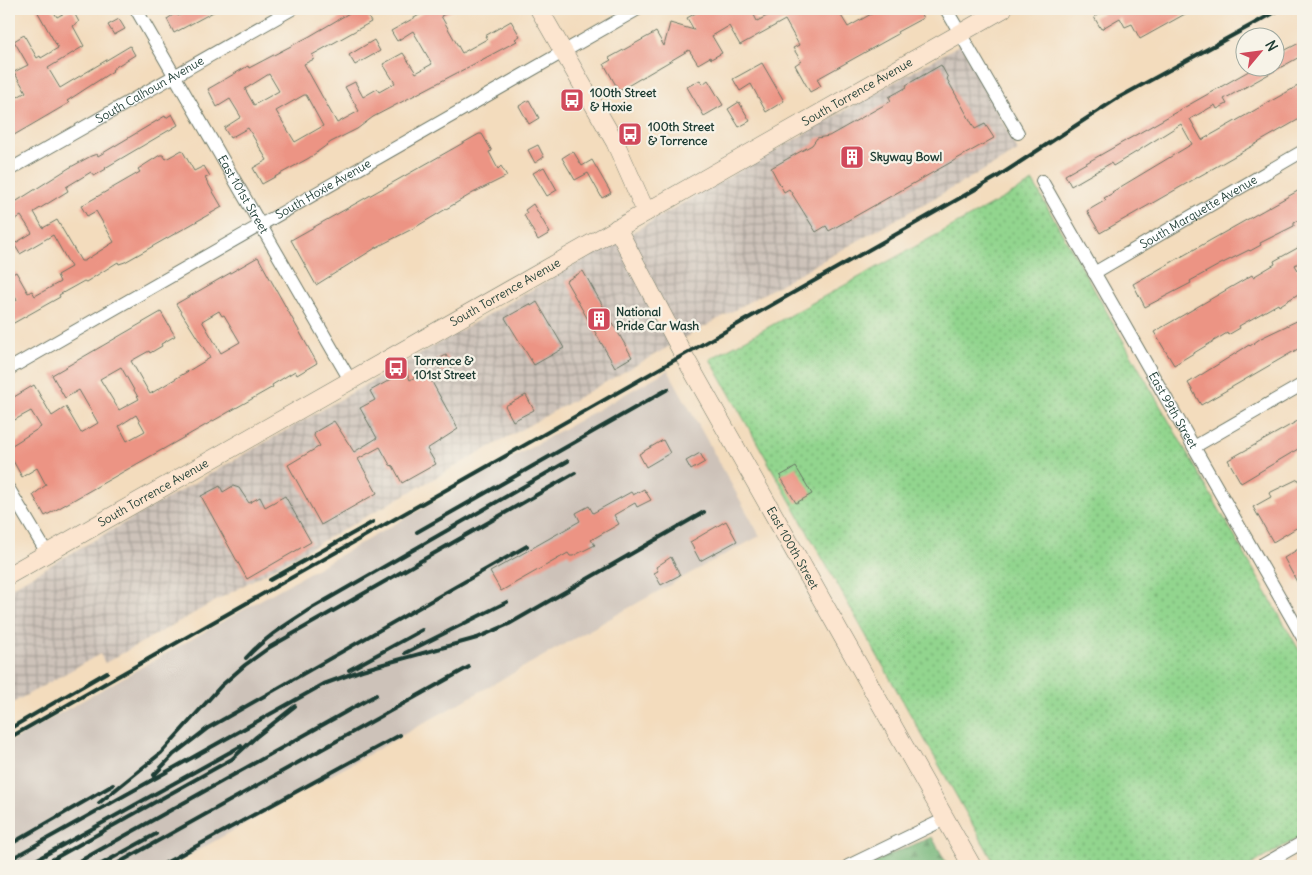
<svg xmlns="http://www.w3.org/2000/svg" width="1312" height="875" font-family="Delius,sans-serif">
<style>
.industrial{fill:url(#industrial-grid)}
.railway{fill:#cdc2b9}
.grass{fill:url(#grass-dots);stroke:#588961}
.forest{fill:url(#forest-firs);stroke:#4a7a56}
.building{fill:#ec9484;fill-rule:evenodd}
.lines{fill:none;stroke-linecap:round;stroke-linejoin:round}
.minor-casing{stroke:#697564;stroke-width:14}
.secondary-casing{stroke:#697564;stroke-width:19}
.minor{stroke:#fff;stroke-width:12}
.secondary{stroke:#fce5cf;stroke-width:18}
.rail{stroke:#1f3d34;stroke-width:4}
.labels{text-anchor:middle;stroke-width:4.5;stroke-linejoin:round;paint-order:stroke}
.street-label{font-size:12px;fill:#1f3d34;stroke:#f7f3e8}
.poi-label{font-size:12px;font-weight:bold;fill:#1f3d34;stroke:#f7f3e8;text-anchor:start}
</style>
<defs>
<pattern id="industrial-grid" width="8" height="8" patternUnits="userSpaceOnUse" patternTransform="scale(1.25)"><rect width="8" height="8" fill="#cdc2b9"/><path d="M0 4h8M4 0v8" fill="none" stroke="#a69f97"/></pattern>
<pattern id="grass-dots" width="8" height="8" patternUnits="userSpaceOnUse" patternTransform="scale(1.25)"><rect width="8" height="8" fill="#92d58e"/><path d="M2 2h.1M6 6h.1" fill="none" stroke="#77ae75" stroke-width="1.8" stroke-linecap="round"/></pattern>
<pattern id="forest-firs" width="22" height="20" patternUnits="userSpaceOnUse" patternTransform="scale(1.25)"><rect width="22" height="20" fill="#75b679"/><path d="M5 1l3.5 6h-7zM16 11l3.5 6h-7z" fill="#5f9564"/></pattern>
</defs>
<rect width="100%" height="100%" fill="#f7f3e8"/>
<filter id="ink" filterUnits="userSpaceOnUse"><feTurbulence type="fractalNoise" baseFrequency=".02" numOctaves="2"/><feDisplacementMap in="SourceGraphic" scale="10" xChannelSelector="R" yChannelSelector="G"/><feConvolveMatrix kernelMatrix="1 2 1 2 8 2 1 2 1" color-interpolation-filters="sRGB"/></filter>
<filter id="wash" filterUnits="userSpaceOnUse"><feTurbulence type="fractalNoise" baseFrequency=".0096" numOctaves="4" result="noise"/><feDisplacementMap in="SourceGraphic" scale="20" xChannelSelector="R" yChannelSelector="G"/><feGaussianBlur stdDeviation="1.12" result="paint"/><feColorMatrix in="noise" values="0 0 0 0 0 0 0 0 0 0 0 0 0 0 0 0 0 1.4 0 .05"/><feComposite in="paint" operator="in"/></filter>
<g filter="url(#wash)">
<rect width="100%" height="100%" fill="#f3dcbd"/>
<!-- industrial -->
<path class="industrial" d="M961,44l57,107 -913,512 -5,-9 -91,51v-116z"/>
<!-- railway -->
<path class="railway" d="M668,370l92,166 -55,29 -535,301h-161v-124z"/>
<!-- grass -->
<path class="grass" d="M1033,182l270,475v178l-54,31h-253l-286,-507z"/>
<!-- forest -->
<path class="forest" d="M932,837l16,29h-79l16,-9z"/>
<g id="blocks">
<!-- building -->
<path class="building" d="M36,9h16l5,8 15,-8 7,13 -6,4 11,20 -36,22 12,20 70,-42 5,9 -18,11 -5,4 1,1 -46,30 2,2 -60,35v-36l17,-10 -12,-20 14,-7 -14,-24 10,-6 13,23 3,-2 1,2 17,-10z
M192,9h27l-45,24 -7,-14 9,-6 2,3z
M356,9h26l-14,8 3,5 -59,33 2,4 -10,5 33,59 22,-12 -14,-24 10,-5 8,15 14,-8 2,3 16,-9 -12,-19 20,-11 13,20 16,-9 -19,-33 -16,10 -6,-10 39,-22h25l-14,7 21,37 25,-14 -2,-3 26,-15 9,15 -5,3 2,2 -43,23 -101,53 -16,12 -26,13 -22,16 -47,26 -9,-16 14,-8 -19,-32 -18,10 -6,-10 17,-11 -11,-18 -13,8 -9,-18 40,-23 1,2 61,-32zM269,74l10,17 -25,14 -9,-16zM304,95h2l17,31 -28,16 -19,-31z
M703,9h48l6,12 24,-12h56l11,18 32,-18h38l5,9 -26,14 1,2 -81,45 4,7 -11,6 -15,-27 6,-4 -8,-13 6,-3 -14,-25 -45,25 -11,-19 -17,10 10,17 -11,6 -1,-2 -12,7 -9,-14 -70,41 -15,-27 7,-4 -2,-2 47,-26 8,14 6,-23 24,7 -7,-12z
M1110,9h84l-54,30 -8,-15 -7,3 -5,-9 -19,11 -7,-12z
M119,19l6,10 -11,6 -6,-10z
M374,40l6,11 -25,14 -6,-10z
M1303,41v14l-79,44 3,5 -10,5 -2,-4 -25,14 12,21 101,-57v34l-203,116 -13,-22 19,-11 -2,-2 9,-5 -1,-1 80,-48 -11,-20 -48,30 -20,12 -2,-3 -40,23 -6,-11 189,-107h20v-12z
M762,63l22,38 -18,11 -15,-28 -11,7 -7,-12z
M941,65l7,13 -1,1 28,50 10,-5 9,14 -165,93 -3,-5 -10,6 -27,-43 -5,3 -13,-24 41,-23 5,-7 12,-2 62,-35 -2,-4 18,-10 -1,-2z
M700,80l3,4 5,-4 15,25 -19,11 -17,-29z
M529,100l10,18 -10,6 -10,-18z
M739,102l11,19 -11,6 -11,-18z
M172,114l6,11 -73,43 1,1 -12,7 -3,-4 -25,15 2,4 -34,21 9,16 14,-8 24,41h3l30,-19 -18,-31 -9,5 -6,-10 59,-34 -2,-3 22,-14h3l3,4 16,-9 12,21 10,-5 6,10 -5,2 17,29 -97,55 -6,2 -1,-2 -32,20 -2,-1 -25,14 1,2 -48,27 -3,-5v-14l8,-5 -8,-15v-9l7,-4 12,21 4,-2 3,5 25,-14 -3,-7 14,-8 -18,-32 -33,19 -6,-10 18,-11 -11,-17 -12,7v-17l60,-38 22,-12 6,-2 1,2 67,-40 1,2z
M479,134h3l10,17 -3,1 9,17 3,-3 6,10 -34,17 -59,35 -37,19 -61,38 -25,-45z
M538,145l6,12 -9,6 -7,-13z
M573,151l9,15 10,-6 19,33 -9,5 -14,-25 -13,7 -13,-22z
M544,167l13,23 -10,6 -14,-23z
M1303,188v29l-9,6v3l-34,17 1,2 -11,6 -1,-1 -30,15 -29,16 1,2 -46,24 -12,-23z
M533,204l17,29 -12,7 -14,-25 3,-2 -2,-3z
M1303,245v15l-8,5 8,14v12l-24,15 -1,-2 -39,22 1,2 -12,7 -1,-2 -53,32 -20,-33 98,-57 1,2 22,-13 -1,-3z
M258,257l59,106 -20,12 -2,-4 -23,14 1,2 -228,129 -12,-21 13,-10 -9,-17 -15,9 -10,-18 -3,2v-14l32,-20 -10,-16 -22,12v-23l25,-15 18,31 14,-9 15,26 17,-10 -19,-33 -14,8 -13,-23 109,-63 14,24 -14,8 1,2 -12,7 -1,-2 -18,10 19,33 60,-36 -34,-54zM219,311l3,5 2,-1 16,27 -19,11 -19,-32zM121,367l18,32 -20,11 -19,-31zM136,415l9,16 -18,10 -8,-15z
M583,271l49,86 -17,10 -49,-86z
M537,302l27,46 -30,17 -29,-47 25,-14 1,2z
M1303,318v28l-102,59 -13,-22 61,-38 1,1 11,-8z
M446,355l7,12 -11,6 -7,-12z
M406,371l4,9 14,-8 3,1 31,56 -31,20 9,15 -34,19 -9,-17 -3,-1 -10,-18 -22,12 19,34 -56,32 -33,-60 32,-19 -6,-10 1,-4 19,-11 20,31 23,-14 -17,-30 15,-8 -5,-9z
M526,395l8,15 -21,11 -8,-15z
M1303,418v28l-62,37 -13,-23z
M663,440l7,13 -24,14 -7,-13z
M700,453l5,9 -14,8 -5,-9z
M796,467l16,27 -16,9 -16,-27z
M1298,479l5,9v36l-30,18 -20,-35 18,-10 -2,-4z
M220,486l3,6 10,-6 6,2 10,15 11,-6 5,10 20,-11 26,46 -64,37 -46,-83z
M644,489l7,11 -14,7 -2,-4 -21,12 5,9 -28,16 4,5 -22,11h-3l-2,-3 -67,38 -11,-19 90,-51 -4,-8 13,-7 4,7 38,-21 2,3z
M726,521l11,20 -37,20 -10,-19z
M1303,546v32l-6,4 -13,-24z
M671,557l9,18 -19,10 -7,-12 4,-2 -2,-4z"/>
</g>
</g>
<g filter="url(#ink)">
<use href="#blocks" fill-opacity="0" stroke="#697564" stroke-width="1"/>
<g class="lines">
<!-- minor casing -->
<g class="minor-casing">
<g id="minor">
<path id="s1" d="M136,9l214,371"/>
<path d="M946,9l72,124"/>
<path id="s2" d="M9,170l283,-161"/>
<path id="s3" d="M1042,181l261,457"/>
<path id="s4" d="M1094,273l209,-122"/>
<path id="s5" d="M9,369l629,-360"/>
<path d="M1194,447l109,-63"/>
<path d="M9,489l38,64"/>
<path d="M848,866l97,-47"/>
<path d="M1261,866l42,-24"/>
</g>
</g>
<!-- secondary casing -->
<g class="secondary-casing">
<g id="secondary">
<path d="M539,9l76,133 31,70"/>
<path id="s6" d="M617,228l66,126 289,512"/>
<path id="s7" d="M9,575l994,-566"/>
</g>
</g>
<!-- minor -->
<use href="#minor" class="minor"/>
<!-- secondary -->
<use href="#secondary" class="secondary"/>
<!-- rail -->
<path class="rail" d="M417,532l251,-143
M270,580l103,-58
M405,653l102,-51
M246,658c19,-21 43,-35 66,-50l256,-147
M349,670l73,-40
M9,729l98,-57
M9,738l988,-561 121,-79 163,-89
M154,775l19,-20 35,-27 319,-182
M99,803l62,-50 60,-67 24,-21 25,-18 305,-174
M9,845l104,-60
M9,860l315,-176 38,-14 115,-32 32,-14 195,-112
M25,866l216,-120
M41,866l191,-107 24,-22 39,-31
M71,866l305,-171
M98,866l58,-32
M113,866l356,-199
M160,866l240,-131"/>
</g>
</g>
<!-- icons -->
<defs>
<g id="bus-square" transform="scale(1.25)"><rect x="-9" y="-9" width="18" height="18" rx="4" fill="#d1495b" stroke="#f7f3e8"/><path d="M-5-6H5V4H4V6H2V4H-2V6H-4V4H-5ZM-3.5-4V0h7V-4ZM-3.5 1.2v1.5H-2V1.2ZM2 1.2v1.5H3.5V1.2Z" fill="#fff"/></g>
<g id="building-square" transform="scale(1.25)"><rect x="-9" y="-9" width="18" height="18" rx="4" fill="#d1495b" stroke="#f7f3e8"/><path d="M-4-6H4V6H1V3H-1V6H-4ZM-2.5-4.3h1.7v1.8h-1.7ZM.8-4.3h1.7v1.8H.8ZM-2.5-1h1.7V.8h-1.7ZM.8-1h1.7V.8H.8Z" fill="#fff"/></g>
</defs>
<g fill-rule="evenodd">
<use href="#bus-square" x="572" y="100"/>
<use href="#bus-square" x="630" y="134"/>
<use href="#building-square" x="852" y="157"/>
<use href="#building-square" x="599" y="319"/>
<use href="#bus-square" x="396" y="368"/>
</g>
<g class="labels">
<!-- street labels -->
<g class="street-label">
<text dy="4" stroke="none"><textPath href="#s2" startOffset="162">South Calhoun Avenue</textPath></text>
<text dy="4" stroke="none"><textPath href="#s7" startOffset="976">South Torrence Avenue</textPath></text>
<text dy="4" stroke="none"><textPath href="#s5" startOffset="362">South Hoxie Avenue</textPath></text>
<text dy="4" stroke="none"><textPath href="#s1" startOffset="214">East 101st Street</textPath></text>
<text dy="4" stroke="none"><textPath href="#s4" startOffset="121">South Marquette Avenue</textPath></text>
<text dy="4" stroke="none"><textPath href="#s7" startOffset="571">South Torrence Avenue</textPath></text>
<text dy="4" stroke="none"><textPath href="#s3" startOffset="264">East 99th Street</textPath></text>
<text dy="4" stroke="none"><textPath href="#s7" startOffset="166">South Torrence Avenue</textPath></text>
<text dy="4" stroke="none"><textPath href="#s6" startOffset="365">East 100th Street</textPath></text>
</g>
<!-- poi labels -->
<g class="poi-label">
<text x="590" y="97">100th Street<tspan x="590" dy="14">&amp; Hoxie</tspan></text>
<text x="648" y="131">100th Street<tspan x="648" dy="14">&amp; Torrence</tspan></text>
<text x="870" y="161">Skyway Bowl</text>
<text x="616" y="316">National<tspan x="616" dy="14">Pride Car Wash</tspan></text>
<text x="414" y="365">Torrence &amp;<tspan x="414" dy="14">101st Street</tspan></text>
</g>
</g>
<!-- margin -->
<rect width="1312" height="875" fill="none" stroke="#f7f3e8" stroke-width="30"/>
<!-- north arrow -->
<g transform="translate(1260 52) rotate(61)"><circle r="24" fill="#f7f3e8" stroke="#a1aaa0"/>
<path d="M0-4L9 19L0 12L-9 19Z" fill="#d1495b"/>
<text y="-8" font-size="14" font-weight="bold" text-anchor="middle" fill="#1f3d34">N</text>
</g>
</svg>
